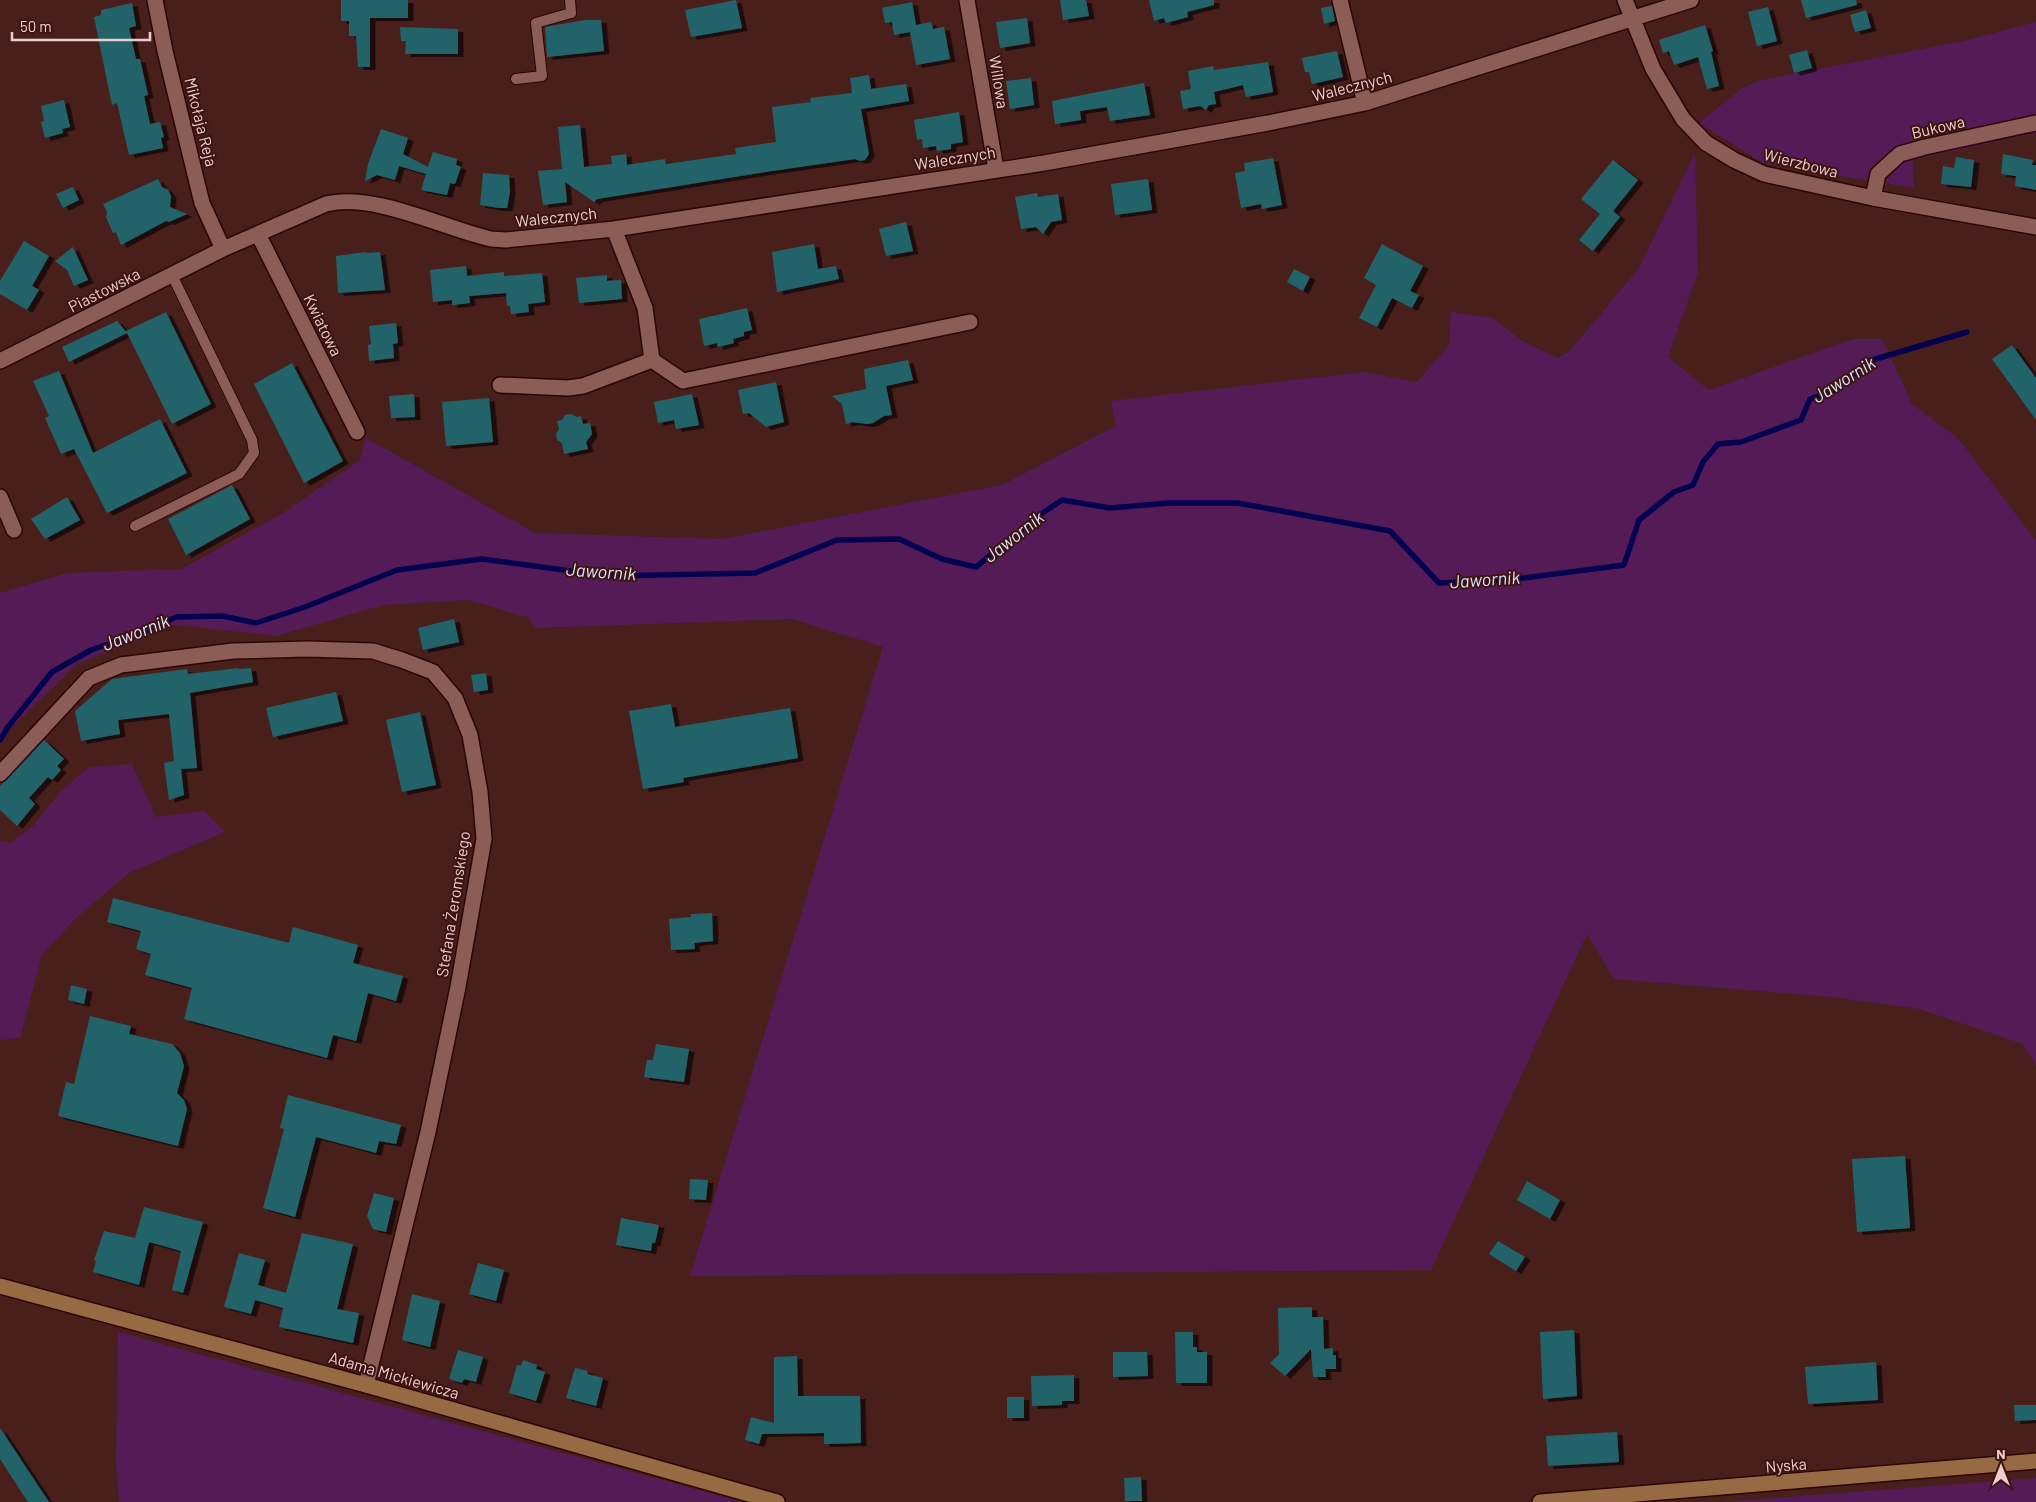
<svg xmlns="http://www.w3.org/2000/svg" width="2036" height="1502" font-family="Barlow,sans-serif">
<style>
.green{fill:#551b57}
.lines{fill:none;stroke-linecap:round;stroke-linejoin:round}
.stream{stroke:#040150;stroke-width:5.5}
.building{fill:#23636b;filter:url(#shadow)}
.lane-casing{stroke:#2c0605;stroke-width:12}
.street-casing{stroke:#2c0605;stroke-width:18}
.secondary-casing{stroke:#2c0605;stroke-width:18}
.lane{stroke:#8c5c56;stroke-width:10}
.street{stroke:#8c5c56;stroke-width:15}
.secondary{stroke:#986a44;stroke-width:15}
.labels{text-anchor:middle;stroke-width:4;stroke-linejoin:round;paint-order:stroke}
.street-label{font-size:16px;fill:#eccfcc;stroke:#3d1411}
.water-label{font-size:18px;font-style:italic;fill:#d8e4ff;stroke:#3d1411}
</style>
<defs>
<filter id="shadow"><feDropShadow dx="5.5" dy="3" stdDeviation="0" flood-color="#0009"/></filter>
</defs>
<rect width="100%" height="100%" fill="#481f1b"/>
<!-- green -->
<path class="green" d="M2036,22v111l-123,27 1,28 -151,-25 -64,-40 42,-34 16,-8 206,-40z
M1695,153l3,119 -30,85 41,33 144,-51h29l30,65 47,35 77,102v525l-13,-22 -104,-35 -87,-12 -218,-18 -27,-45 -156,336 -741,6 193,-629 -91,-28 -258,9 -4,-10 -62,-18 -85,5 -107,31 -101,-11 -98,39 -77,75v-146l67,-20 114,-4 102,-56 77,-53 6,-22 169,95 187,6 280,-54 114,-59 -5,-25 253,-29 53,10 32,-37 2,-33 42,6 28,22 37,18 12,-7 69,-83z
M132,764l24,53 48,-6 21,21 -96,41 -53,45 -34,37 -22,83 -20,2v-199l10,2 23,-17 27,-34 29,-25z
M118,1332l625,170h-624l-3,-38z
M2036,1478v24h-315z"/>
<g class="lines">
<!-- stream -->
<path class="stream" d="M0,740l8,-13 44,-55 39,-22 53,-18 32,-15 47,-1 33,7 49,-16 92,-37 85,-11 126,17 147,-3 82,-33 62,-1 43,20 34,8 65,-53 21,-14 48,8 59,-5h69l152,28 49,52 70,-3 115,-15 15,-45 35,-28 19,-7 10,-23 15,-18 23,-2 60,-22 9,-21 27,-10 32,-28 98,-29"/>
</g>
<!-- building -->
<path class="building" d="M341,0h67v18h-38v49h-12l-2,-31h-7v-15h-8z
M736,0l6,28 -51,9 -6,-27z
M1060,0h26l3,16 -26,4z
M1149,0h65v5l-27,7 1,5 -22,6 -2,-5 -10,3z
M1801,0h55l1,5 -51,13z
M912,2l4,23 15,-3 2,7 11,-2 6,32 -34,6 -6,-33 -16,3 -2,-13 -7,1 -3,-15z
M132,3l4,23 -7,2 7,31h4l8,36 -4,1 6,28 10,-2 4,15 -3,1 2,10 -34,7 -12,-52 -5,2 -18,-88 7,-2v-5z
M1332,6l3,15 -11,3 -3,-16z
M1768,7l9,34 -20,5 -9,-34z
M1866,10l5,18 -16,4 -5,-17z
M1027,18l3,25 -30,5 -4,-26z
M585,20h16l3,31 -57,6 -2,-30z
M1705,25l8,26 -2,1 8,34 -12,3 -9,-32 -24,8 -5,-14 -6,2 -4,-13z
M400,27l58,2v25h-53l1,-13h-5z
M1807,50l5,18 -18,5 -5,-18z
M1337,51l6,26 -31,7 -3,-12h-4l-3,-14z
M1268,62l5,30 -27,5 -3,-12 -29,7 2,12 -7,1 -3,5 -6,-4 -17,3 -3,-18 11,-2 -3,-18 25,-5 1,4z
M869,75l2,14 35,-5 3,17 -48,8 8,45 -4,6 -5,1 -5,-2 -90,13 -168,27 -3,3 -29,-20 2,20 -24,3 -5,-34 24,-2 -4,-42 22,-2 4,42 28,-3 -1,-8 15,-2 1,11 38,-6 1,5 70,-10 -1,-6 41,-6 -4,-35 39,-5 -1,-4 42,-5 -2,-15z
M1031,78l3,27 -24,4 -4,-28z
M1144,83l6,32 -40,6 -3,-14 -27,4 1,9 -26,4 -3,-23z
M64,100l6,27 -8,2 1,4 -18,5 -4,-16 3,-1 -3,-15z
M959,112l4,30 -12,2v5l-14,2 -1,-5 -13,2 -1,-9 -5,1 -3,-20z
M381,129l27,9 -5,16 25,13 5,-15 24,7 -1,6 5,2 -6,17 -5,-1 -3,12 -26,-5 5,-16 -27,-8 -4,14 -18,-5 -12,6 3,-17z
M2003,154l30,6 -1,5h4v25l-21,-4 1,-10 -15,-2z
M1956,157l18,3 -3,27 -30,-3 2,-18 11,2z
M1273,158l9,47 -20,4 -1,-5 -20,4 -6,-35 10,-2 -1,-8z
M1613,160l25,20 -25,31 7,6 -27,34 -14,-11 21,-26 -19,-15z
M483,173l26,2 1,17 -3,16h-8l-19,-3z
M158,179l4,8 6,3 3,6 -1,11 17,7 -18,8 -3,-1 -45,24 -5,-13 -3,1 -7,-16 1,-5 -4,-8z
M1148,179l4,31 -37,5 -4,-31z
M73,187l6,13 -16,8 -7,-14z
M1037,193l1,4 20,-3 4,26 -11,2 -8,12 -7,-7 -15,2 -6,-32z
M906,222l7,29 -27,5 -7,-27z
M24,241l25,15 -17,30 7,4 -12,20 -27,-16v-13z
M814,244l4,25 18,-3 3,13 -62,13 -5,-40z
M1382,244l41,22 -13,25 9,4 -7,13 -20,-10 -15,29 -18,-9 17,-33 -12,-7z
M73,247l15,33 -14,6 -7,-16 -12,-9z
M366,252l1,1 13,-1 5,38 -47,3 -2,-37z
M466,266l1,10 37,-4v4l38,-3 3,29 -17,2 1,8 -18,2 -1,-8h-3l-1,-13 -37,3 1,7 -18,2v-5l-19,2 -3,-32z
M1294,269l16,8 -7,14 -16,-9z
M607,275v6l14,-1 1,19 -43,4 -3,-25z
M747,308l5,22 -8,2v4l-11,3 1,4 -16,4 -1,-4 -13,3 -5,-27z
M166,312l45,92 -39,20 -46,-93z
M117,321l10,12 -58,29 -7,-15z
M396,323l2,20 -5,1 1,14 -25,3 -1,-16 3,-1 -2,-18z
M2012,345l24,33v42l-44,-61z
M908,360l5,20 -27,6 6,29 -8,1 -11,7 -6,1 -14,-2 -7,2 -4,-20 -10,-8 34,-7 -2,-20z
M292,363l51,98 -39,22 -50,-99z
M59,371l34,82 67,-34 27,54 -80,40 -33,-64 -13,5 -16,-36 4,-2 -16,-35z
M776,382l8,40 -18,5 -17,-14 -6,1 -5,-24z
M414,394l1,23 -24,1 -2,-22z
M692,394l7,31 -23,4 -2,-9 -16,3 -4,-21z
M489,398l4,44 -47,4 -4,-44z
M571,414l6,3 4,-1 2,8 7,-1 2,11 -6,8 2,7 -24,5 -2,-11 -5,-3 -1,-6 3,-5 -2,-8 5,-1 3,-5z
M232,485l18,34 -64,36 -18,-36z
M67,497l13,23 -35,19 -14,-20z
M454,619l5,23 -36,8 -5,-22z
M239,668v1l12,-1 2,14 -63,11 7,75 -16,1 3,26 -15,5 -5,-37 10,-2 -5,-47 -51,6 2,14 -39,7 -6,-30 37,-32 75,-10 1,5z
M486,673l2,17 -14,2 -3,-17z
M336,692l7,29 -70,16 -7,-29z
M671,704l4,23 115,-19 8,50 -115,20 1,4 -41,7 -14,-78z
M420,712l16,73 -34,7 -16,-72z
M44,740l20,19 -7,7 4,4 -9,10 -4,-3 -19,21 6,6 -18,22 -17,-16v-24z
M113,898l176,45 4,-16 65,18 -5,18 50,13 -7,25 -28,-8 -12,48 -23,-6 -6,23 -143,-39 8,-31 -47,-13 6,-21 -15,-5 5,-18 -34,-9z
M712,913l1,28 -19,2 1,6 -24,1 -2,-31 22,-2v-3z
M71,985l16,4 -3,15 -16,-4z
M90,1016l41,10 -2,8 43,10 8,9 4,13 -7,27 7,7 3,9 -9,37 -120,-30 8,-34 8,2z
M656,1044l33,5 -5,33 -40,-5 3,-17h6z
M288,1095l113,30 -5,19 -17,-3 -3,12 -60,-16 -21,80 -32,-9 21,-79 -4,-1z
M1905,1156l5,72 -53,4 -5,-73z
M690,1179l18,1 -2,20 -17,-1z
M1527,1181l33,19 -10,19 -33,-19z
M374,1193l20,5 -8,34 -13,-3 -6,-13z
M144,1207l59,15 -20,71 -11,-3 9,-39 -32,-9 -10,43 -46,-13 3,-11 -2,-1 10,-29 31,7z
M621,1218l38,7 -4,18h-3l-1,8 -35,-6z
M302,1233l51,11 -16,65 22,4 -6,30 -74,-16 4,-19 -28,-8 -4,14 -27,-7 15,-54 26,7 -7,25 28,8z
M1498,1241l27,16 -9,14 -27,-17z
M478,1263l26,7 -8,31 -27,-7z
M412,1294l28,7 -10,46 -28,-7z
M1312,1307v10h11l1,32 9,-1v7h3v14h-11l1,8h-13l-2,-28 -26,27 -15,-13 9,-9 -1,-46z
M1574,1330l3,66 -34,3 -3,-67z
M1175,1332h18v15h4v5h10v31h-31z
M458,1350l25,7 -7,25 -12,-3 -2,4 -13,-4z
M1113,1352h34l1,24 -35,1z
M797,1356l1,40h62l1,47 -37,1v-11l-62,1 -3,10 -14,-4 6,-23 23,6v-66z
M523,1360l14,5 -1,4 9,3 -9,29 -27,-8 8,-28 4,1z
M1876,1362l2,38 -70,4 -3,-37z
M575,1368l13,3 -1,3 16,4 -7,28 -30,-8z
M1074,1375v26h-12v4l-30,1 -1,-30z
M1007,1397h17v21h-17z
M2014,1405h22v15l-21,1z
M0,1428l49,74h-21l-28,-43z
M1617,1432l2,30 -71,4 -2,-30z
M1141,1477l1,24h-17l-1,-23z"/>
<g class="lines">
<!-- lane casing -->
<g class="lane-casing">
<path id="lane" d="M516,79l26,-3 -6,-53 35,-10 -1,-13
M135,526l104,-52 15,-21 -2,-13 -80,-165"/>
</g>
<!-- street casing -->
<g class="street-casing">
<path id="street" d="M155,0l10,51 37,152 21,46
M967,0l29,169
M1340,0l25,103
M1625,0l28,69 30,50 23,24 28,17 30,14 109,24 163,29
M1873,198l5,-24 22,-20 25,-7 111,-24
M614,229l31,79 7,52 31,21 287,-59
M258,234l99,198
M0,361l223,-112 103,-45c47,-12 117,24 165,35l15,1 108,-11 430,-66 224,-40 97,-20 326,-103
M500,385l68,3 15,-2 69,-26
M0,497l14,33
M0,774l89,-96 32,-13 112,-14 75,-2 65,2 29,9 31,12 22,26 15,37 10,57 4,47 -26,148 -30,145 -62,253"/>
</g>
<!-- secondary casing -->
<g class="secondary-casing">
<path id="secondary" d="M0,1286l366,99 411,117
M1540,1502l496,-41"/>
</g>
<!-- lane -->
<use href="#lane" class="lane"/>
<!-- street -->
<use href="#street" class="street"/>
<!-- secondary -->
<use href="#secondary" class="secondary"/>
</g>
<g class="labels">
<!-- street labels -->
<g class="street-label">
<text transform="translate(999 82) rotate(81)" y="6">Willowa</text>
<text transform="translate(1352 86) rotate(-14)" y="6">Walecznych</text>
<text transform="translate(201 122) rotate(76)" y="6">Mikołaja Reja</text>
<text transform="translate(1938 127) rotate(-13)" y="6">Bukowa</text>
<text transform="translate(955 158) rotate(-9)" y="6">Walecznych</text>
<text transform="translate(1801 163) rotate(14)" y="6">Wierzbowa</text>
<text transform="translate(556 217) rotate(-6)" y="6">Walecznych</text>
<text transform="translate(104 290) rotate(-27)" y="6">Piastowska</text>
<text transform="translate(323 325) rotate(64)" y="6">Kwiatowa</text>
<text transform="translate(453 904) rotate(-81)" y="6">Stefana Żeromskiego</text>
<text transform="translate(394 1375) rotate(16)" y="6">Adama Mickiewicza</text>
<text transform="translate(1786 1465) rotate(-5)" y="6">Nyska</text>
</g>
<!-- water labels -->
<g class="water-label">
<text transform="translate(1844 380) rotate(-32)" y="6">Jawornik</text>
<text transform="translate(1014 537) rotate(-38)" y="6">Jawornik</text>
<text transform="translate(601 572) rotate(4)" y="6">Jawornik</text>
<text transform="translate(1485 580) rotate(-4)" y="6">Jawornik</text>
<text transform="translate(136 633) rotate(-21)" y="6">Jawornik</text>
</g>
</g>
<!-- north arrow -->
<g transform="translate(2001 1467)" stroke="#3d1411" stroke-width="4" paint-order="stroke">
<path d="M0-4L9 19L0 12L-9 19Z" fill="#eccfcc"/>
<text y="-8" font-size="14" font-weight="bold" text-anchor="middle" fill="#eccfcc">N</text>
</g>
<!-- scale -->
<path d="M12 32v8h138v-8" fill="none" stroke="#eccfcc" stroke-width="2.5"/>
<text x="20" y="32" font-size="15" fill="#eccfcc" stroke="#3d1411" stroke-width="4" paint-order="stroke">50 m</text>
</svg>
